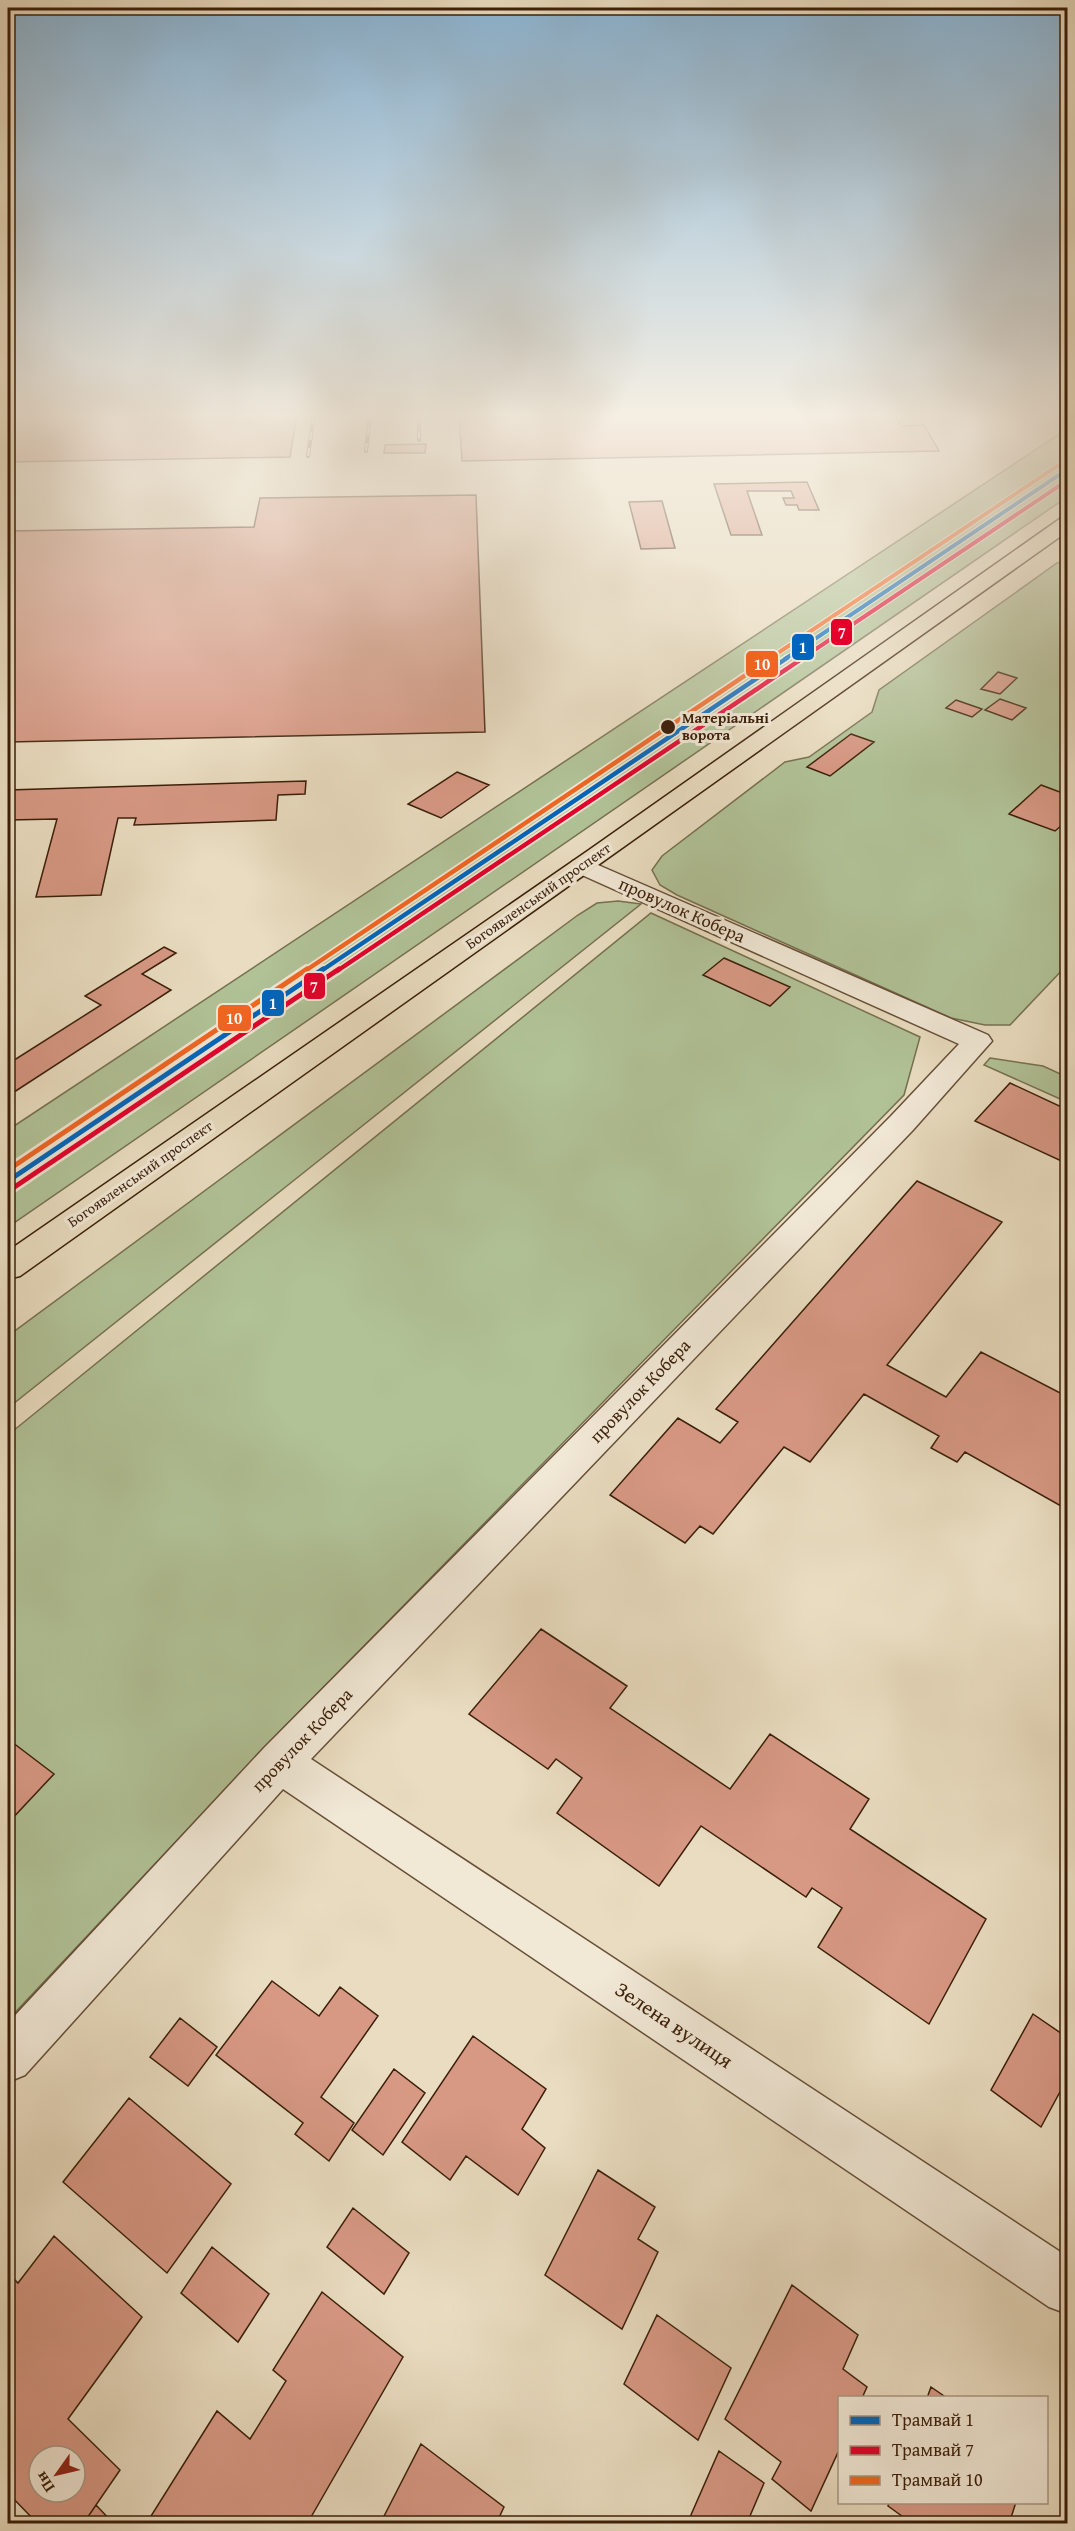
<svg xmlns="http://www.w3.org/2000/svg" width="1075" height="2531" font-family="'Gentium Book Plus',serif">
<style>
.green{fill:#b1c297;stroke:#767050;stroke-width:1.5}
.building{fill:#d79884;stroke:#3b1f09;stroke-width:1.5;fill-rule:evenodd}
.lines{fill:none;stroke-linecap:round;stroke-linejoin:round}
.minor-casing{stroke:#664e37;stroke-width:3}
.major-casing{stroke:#3b1f09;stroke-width:3}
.minor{fill:#f1e8d6;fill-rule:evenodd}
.major{fill:#e9dcc0;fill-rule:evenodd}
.rail-casing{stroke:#3b1f09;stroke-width:4}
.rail{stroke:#f1e8d6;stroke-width:2;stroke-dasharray:8;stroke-linecap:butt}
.tram-1-far2-casing{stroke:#f1e8d6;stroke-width:6}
.tram-1-far1-casing{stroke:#f1e8d6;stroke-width:8}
.tram-1-casing{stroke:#f1e8d6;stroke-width:10}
.tram-2-far2-casing{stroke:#f1e8d6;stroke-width:6}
.tram-2-far1-casing{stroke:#f1e8d6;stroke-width:8}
.tram-2-casing{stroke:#f1e8d6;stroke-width:10}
.tram-3-far2-casing{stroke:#f1e8d6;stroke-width:6}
.tram-3-far1-casing{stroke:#f1e8d6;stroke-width:8}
.tram-3-casing{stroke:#f1e8d6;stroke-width:10}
.tram-1-far2{stroke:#0065bd;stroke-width:4}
.tram-1-far1{stroke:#0065bd;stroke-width:4.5}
.tram-1{stroke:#0065bd;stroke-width:5}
.tram-2-far2{stroke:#e4002b;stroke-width:4}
.tram-2-far1{stroke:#e4002b;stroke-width:4.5}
.tram-2{stroke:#e4002b;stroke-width:5}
.tram-3-far2{stroke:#f26522;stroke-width:4}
.tram-3-far1{stroke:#f26522;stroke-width:4.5}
.tram-3{stroke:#f26522;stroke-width:5}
.stop-dot{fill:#3b1f09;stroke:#f1e8d6;stroke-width:2}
.labels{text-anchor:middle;stroke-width:6;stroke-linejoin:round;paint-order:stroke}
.far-stop-label{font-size:15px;font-weight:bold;fill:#3b1f09;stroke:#f1e8d6;text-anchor:start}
.far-street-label{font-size:15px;fill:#3b1f09;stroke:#f1e8d6}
.street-label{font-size:18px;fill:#3b1f09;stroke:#f1e8d6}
.near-street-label{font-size:21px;fill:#3b1f09;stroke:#f1e8d6}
.line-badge{stroke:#f1e8d6;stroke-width:2}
.badge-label{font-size:16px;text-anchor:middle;font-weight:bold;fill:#fff}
</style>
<rect width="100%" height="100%" fill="#e9dcc0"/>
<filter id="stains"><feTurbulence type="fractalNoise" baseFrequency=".00333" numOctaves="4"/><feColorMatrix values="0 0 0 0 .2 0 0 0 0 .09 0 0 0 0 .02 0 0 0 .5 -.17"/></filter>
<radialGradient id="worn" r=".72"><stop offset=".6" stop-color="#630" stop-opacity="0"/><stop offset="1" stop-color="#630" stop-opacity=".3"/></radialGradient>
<!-- green -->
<path class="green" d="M1067,429v68l-1059,730v-97z
M1067,561v404l-57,60h-25l-34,-7 -274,-123 -17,-10 -8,-15 10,-14 123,-94 24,-5 63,-45 7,-22 178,-127z
M618,901l23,3 -633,504v-72l570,-421 19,-12z
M651,913l269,124 -16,58 -640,653 -256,272v-585z
M990,1058l53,8 24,11v25l-83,-37z"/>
<!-- building -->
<path class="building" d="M8,415h289l-7,42 -282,5z
M459,415h436l6,11 23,-1 15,26 -477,10z
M426,444l-1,9h-41l1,-8z
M807,482l12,28h-20l-2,-5h-11l-3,-7h11l-3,-7h-44l15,44h-31l-17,-51z
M476,495l9,237 -477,10v-211l246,-4 6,-29z
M662,501l13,47 -34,1 -12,-47z
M998,672l19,6 -17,16 -19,-5z
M1000,699l26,9 -14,12 -27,-10z
M956,700l26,9 -10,8 -26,-9z
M851,734l23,8 -44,34 -23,-9z
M457,772l32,13 -48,33 -33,-14z
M306,781l-1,13 -27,1 -2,25 -142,5 2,-7h-18l-17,77 -65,2 21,-78 -49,1v-30z
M1041,785l27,10v25l-13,11 -46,-17z
M164,947l12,6 -34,21 29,16 -163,106v-32l93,-59 -16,-9z
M724,958l66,29 -20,19 -67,-31z
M1010,1083l58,27v54l-93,-43z
M917,1181l85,41 -115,143 59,32 35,-45 87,45v100l-7,9 -96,-54 -8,10 -26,-14 8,-12 -75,-42 -54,68 -26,-15 -71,87 -13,-8 -15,17 -75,-48 68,-77 42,25 18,-21 -22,-13z
M541,1629l86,57 -17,22 120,81 40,-55 99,65 -19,30 136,90 -57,105 -111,-77 24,-39 -30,-20 -6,9 -105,-71 -42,60 -102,-73 25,-35 -26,-19 -8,10 -79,-55z
M8,1739l46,35 -46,49z
M272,1981l47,35 21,-29 38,29 -57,81 33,26 -25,38 -34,-27 8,-11 -87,-68z
M1033,2014l35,24v39l-27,50 -50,-37z
M180,2018l37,29 -29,39 -38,-29z
M473,2036l73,53 -24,40 23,19 -27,47 -52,-39 -16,24 -48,-38z
M394,2069l31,24 -42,62 -31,-25z
M129,2098l102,86 -64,89 -104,-91z
M598,2170l57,37 -17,32 20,13 -36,77 -77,-54z
M353,2208l56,45 -25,41 -57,-47z
M54,2236l88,81 -74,102 52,51 -37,54h-45l-30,-31v-27l5,-8 -5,-5v-180l10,10zM39,2456h36v36h-36z
M212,2247l57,47 -31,48 -57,-49z
M792,2285l66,50 -15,34 24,18 -5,11h-22v50l-29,63 -39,-32 9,-17 -56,-43z
M322,2292l81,65 -96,167h-161l71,-113 33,28 36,-58 -13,-11z
M657,2315l74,53 -33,72 -74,-56z
M931,2387l16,11h-20z
M421,2444l83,63 -8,17h-116z
M719,2451l45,32 -14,33 11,8h-74z
M889,2502h127l-7,22h-96l-25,-18z
M96,2505l18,19h-31z"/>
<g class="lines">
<!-- minor casing -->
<g class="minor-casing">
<path id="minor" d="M582,858l406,177 4,6 -79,89 -602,629 757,498v57l-19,-7 -766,-518 -258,286 -17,7v-59l256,-275 627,-632 68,-72 -386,-173 -4,-5 4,-5z"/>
</g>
<!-- major casing -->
<g class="major-casing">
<path id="major" d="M1068,517v14l-1048,745 -12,3v-28l581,-401 472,-332z"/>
</g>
<!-- minor -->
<use href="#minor" class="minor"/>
<!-- major -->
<use href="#major" class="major"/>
<!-- rail casing -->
<g class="rail-casing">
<path id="rail" d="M419,415v25
M366,451l4,-36
M308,456l6,-41"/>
</g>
<!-- rail -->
<use href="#rail" class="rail"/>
<!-- tram-1-far2 casing -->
<g class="tram-1-far2-casing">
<path id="tram-1-far2" d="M785,659l283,-190"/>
</g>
<!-- tram-1-far1 casing -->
<g class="tram-1-far1-casing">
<path id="tram-1-far1" d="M321,971l466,-313"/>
</g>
<!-- tram-1 casing -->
<g class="tram-1-casing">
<path id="tram-1" d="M8,1181l315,-212"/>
</g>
<!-- tram-2-far2 casing -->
<g class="tram-2-far2-casing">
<path id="tram-2-far2" d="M801,659l267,-179"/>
</g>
<!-- tram-2-far1 casing -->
<g class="tram-2-far1-casing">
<path id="tram-2-far1" d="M337,971l466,-313"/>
</g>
<!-- tram-2 casing -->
<g class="tram-2-casing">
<path id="tram-2" d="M13,1188l326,-219"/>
</g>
<!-- tram-3-far2 casing -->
<g class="tram-3-far2-casing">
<path id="tram-3-far2" d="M769,659l294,-197"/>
</g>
<!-- tram-3-far1 casing -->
<g class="tram-3-far1-casing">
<path id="tram-3-far1" d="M305,971l466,-313"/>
</g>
<!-- tram-3 casing -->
<g class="tram-3-casing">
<path id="tram-3" d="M8,1170l299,-201"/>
</g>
<!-- tram-1-far2 -->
<use href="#tram-1-far2" class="tram-1-far2"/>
<!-- tram-1-far1 -->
<use href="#tram-1-far1" class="tram-1-far1"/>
<!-- tram-1 -->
<use href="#tram-1" class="tram-1"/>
<!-- tram-2-far2 -->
<use href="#tram-2-far2" class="tram-2-far2"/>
<!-- tram-2-far1 -->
<use href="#tram-2-far1" class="tram-2-far1"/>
<!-- tram-2 -->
<use href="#tram-2" class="tram-2"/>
<!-- tram-3-far2 -->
<use href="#tram-3-far2" class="tram-3-far2"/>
<!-- tram-3-far1 -->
<use href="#tram-3-far1" class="tram-3-far1"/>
<!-- tram-3 -->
<use href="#tram-3" class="tram-3"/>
</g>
<!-- sky -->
<linearGradient id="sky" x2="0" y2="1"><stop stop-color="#8ab6d7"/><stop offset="0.54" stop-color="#f5efe3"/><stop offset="1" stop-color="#f5efe3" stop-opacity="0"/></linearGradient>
<rect width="1075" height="769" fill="url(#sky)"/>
<!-- markers -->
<circle class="stop-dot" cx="668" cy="727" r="8"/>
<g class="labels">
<!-- far-stop labels -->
<g class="far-stop-label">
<text x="682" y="723">Матеріальні<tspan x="682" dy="17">ворота</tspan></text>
</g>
<!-- far-street labels -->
<g class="far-street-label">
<text transform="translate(538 896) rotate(-35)" y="5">Богоявленський проспект</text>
<text transform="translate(140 1174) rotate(-35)" y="5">Богоявленський проспект</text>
</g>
<!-- street labels -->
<g class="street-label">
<text transform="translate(682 910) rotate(24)" y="6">провулок Кобера</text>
<text transform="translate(640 1391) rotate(-46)" y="6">провулок Кобера</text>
<text transform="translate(302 1740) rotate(-46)" y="6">провулок Кобера</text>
</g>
<!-- near-street labels -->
<g class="near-street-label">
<text transform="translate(674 2025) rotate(34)" y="7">Зелена вулиця</text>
</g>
</g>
<g class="line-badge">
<rect x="830" y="618" width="23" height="28" rx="6" fill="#e4002b"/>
<rect x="791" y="633" width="24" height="28" rx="6" fill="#0065bd"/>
<rect x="745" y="650" width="34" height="28" rx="6" fill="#f26522"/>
<rect x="303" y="972" width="23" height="28" rx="6" fill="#e4002b"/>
<rect x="261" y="989" width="24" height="28" rx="6" fill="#0065bd"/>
<rect x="217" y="1004" width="35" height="28" rx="6" fill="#f26522"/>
</g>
<g class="badge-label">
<text x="842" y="638">7</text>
<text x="803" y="653">1</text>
<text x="762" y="670">10</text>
<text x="314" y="992">7</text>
<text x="273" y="1009">1</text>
<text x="234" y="1024">10</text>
</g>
<!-- margin -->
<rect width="1075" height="2531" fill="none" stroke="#e9dcc0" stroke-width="30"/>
<rect x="9" y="9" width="1057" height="2513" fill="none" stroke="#3b1f09" stroke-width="3"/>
<rect x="15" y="15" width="1045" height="2501" fill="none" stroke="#3b1f09" stroke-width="1.5"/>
<!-- legend -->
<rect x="838" y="2396" width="210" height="108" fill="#f1e8d6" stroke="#a89884" stroke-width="1.5"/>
<rect x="850" y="2416" width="30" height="9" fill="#0065bd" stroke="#a89884" stroke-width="1.5"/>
<text x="892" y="2426" font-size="18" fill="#3b1f09">Трамвай 1</text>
<rect x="850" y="2446" width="30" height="9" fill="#e4002b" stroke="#a89884" stroke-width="1.5"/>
<text x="892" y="2456" font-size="18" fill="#3b1f09">Трамвай 7</text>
<rect x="850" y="2476" width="30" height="9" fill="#f26522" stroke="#a89884" stroke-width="1.5"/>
<text x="892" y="2486" font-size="18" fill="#3b1f09">Трамвай 10</text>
<!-- north arrow -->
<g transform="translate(57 2474) rotate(236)"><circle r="28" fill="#f1e8d6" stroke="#a89884" stroke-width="1.5"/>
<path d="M0-4.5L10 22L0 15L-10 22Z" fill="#8f2418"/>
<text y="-9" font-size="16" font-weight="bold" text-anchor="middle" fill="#3b1f09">Пн</text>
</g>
<rect width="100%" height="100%" filter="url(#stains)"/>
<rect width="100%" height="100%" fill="url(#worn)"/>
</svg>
